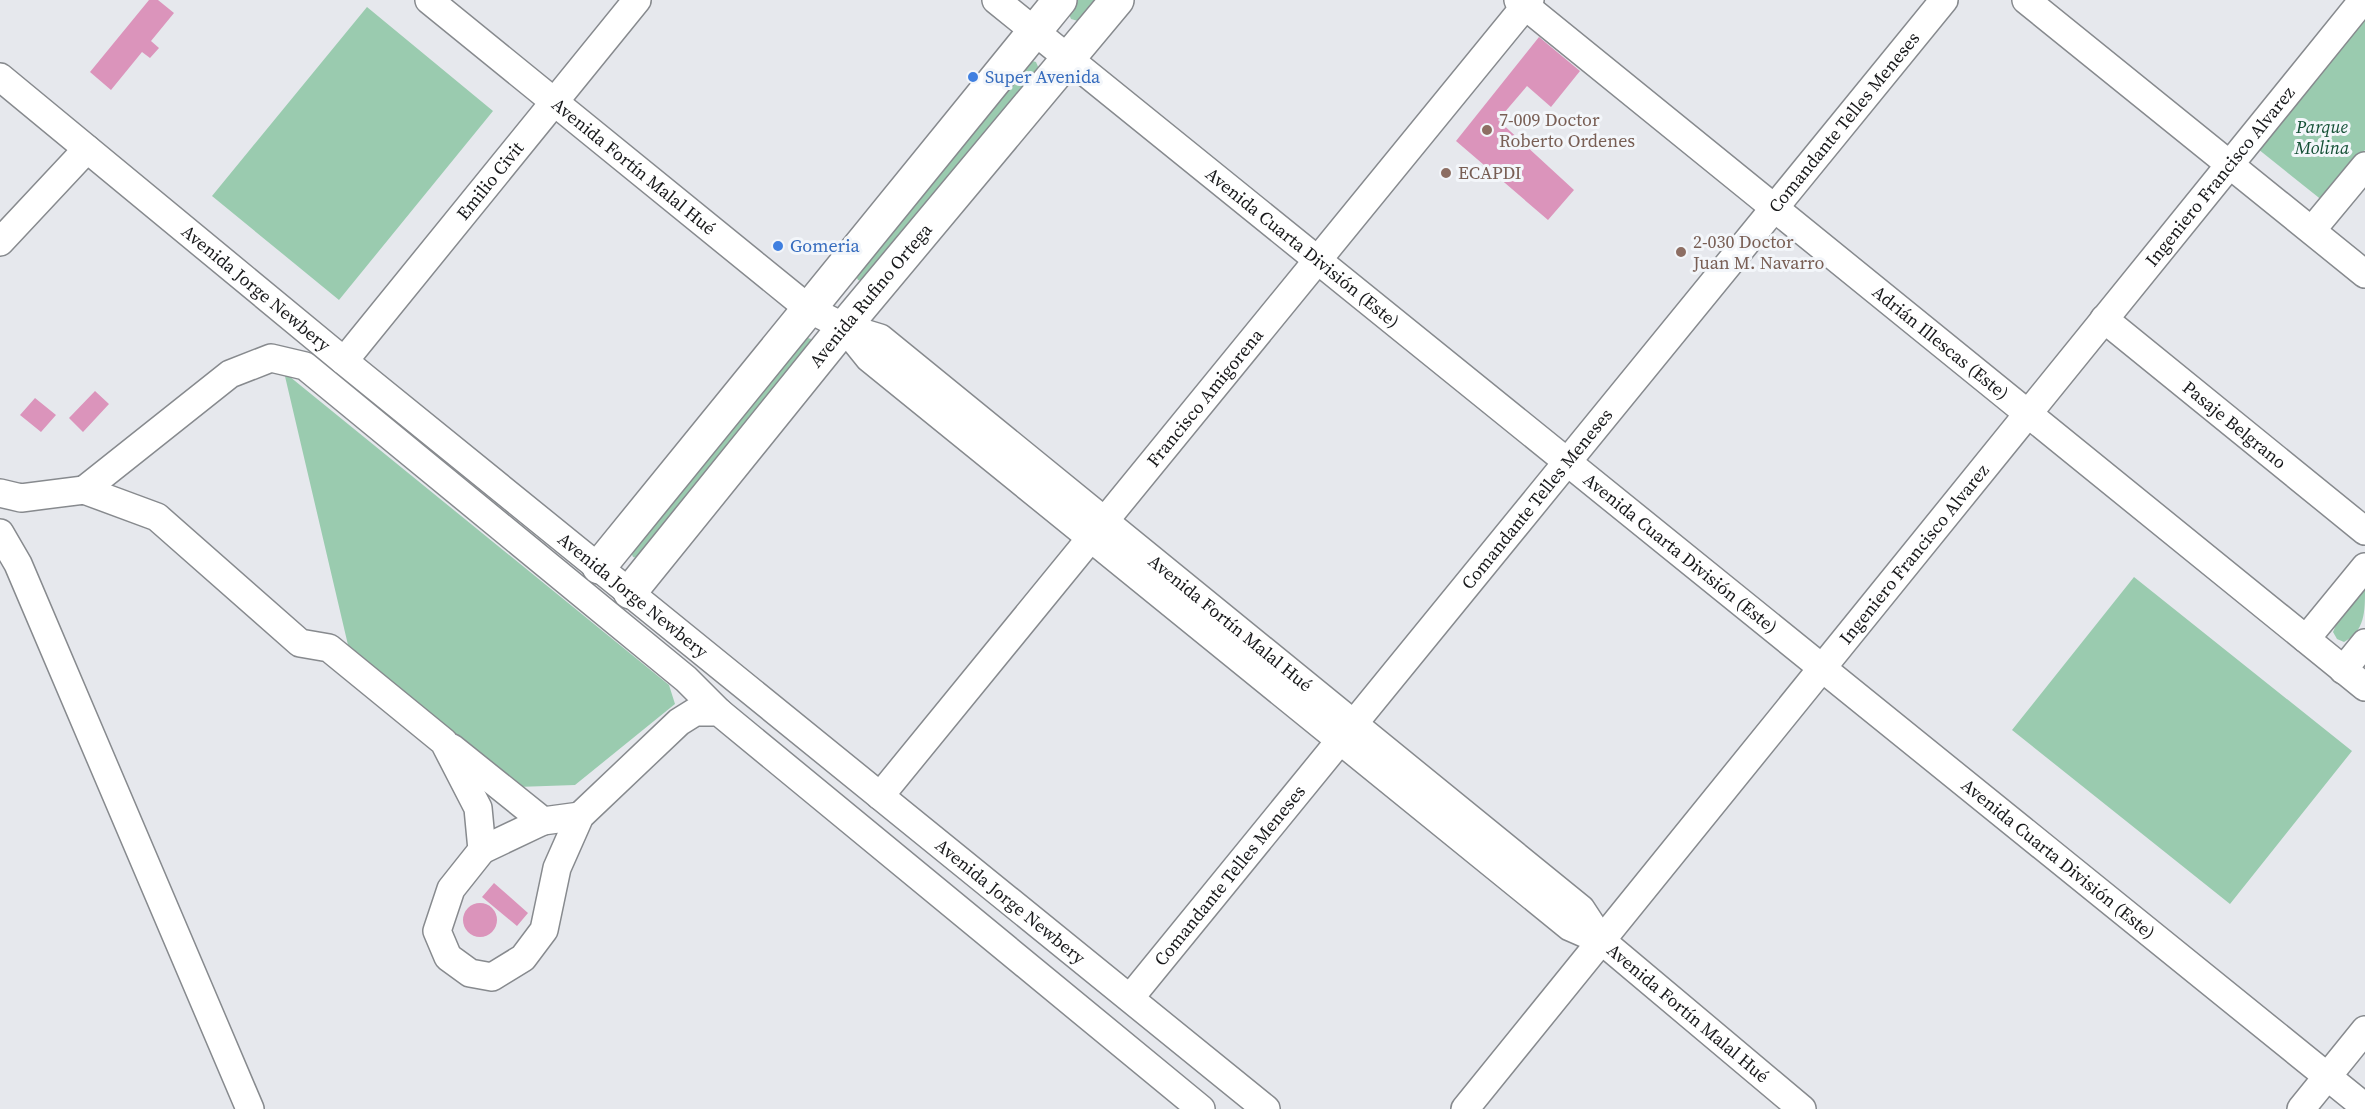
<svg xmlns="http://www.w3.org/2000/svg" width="2365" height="1109" font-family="'Source Serif 4',serif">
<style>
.green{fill:#9acbaf}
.building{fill:#db94bb}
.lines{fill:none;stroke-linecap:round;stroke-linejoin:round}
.minor-casing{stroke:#878a8e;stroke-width:30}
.major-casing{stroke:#878a8e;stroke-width:36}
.minor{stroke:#fff;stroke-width:27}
.major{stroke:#fff;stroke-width:33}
.shop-dot{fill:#3f7fe0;stroke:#f3f6fa;stroke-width:2}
.education-dot{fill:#8d6e63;stroke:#f3f6fa;stroke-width:2}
.labels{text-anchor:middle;stroke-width:6;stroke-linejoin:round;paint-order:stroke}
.shop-label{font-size:18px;fill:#366cbe;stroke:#f3f6fa;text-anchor:start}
.education-label{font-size:18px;fill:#785e54;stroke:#f3f6fa;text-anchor:start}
.street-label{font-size:18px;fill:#18191b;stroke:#f3f6fa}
.park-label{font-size:18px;font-style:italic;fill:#134f34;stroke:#f3f6fa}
</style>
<rect width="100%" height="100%" fill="#e6e8ed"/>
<!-- green -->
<path class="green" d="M1075,0h23l-14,18 -6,3 -7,-2 -3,-7z
M367,7l126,104 -154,189 -127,-104z
M2365,18v132l-42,51 -65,-52z
M1029,60l7,2 3,7 -174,213 -7,-2 -3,-6z
M805,337l6,2 3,6 -174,214 -7,-2 -3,-7z
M284,372l385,313 6,19 -100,81 -58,2 -169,-142z
M2134,577l218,174 -122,153 -218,-174z
M2365,589c0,23 0,42 -21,53l-7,-3 -4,-7 3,-7z"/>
<!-- building -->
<path class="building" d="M149,0h9l16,13 -23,28 8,7 -9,10 -8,-6 -31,38 -21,-18z
M1539,37l41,34 -29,36 -24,-21 -29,34 76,70 -26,30 -92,-79z
M95,391l14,13 -26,28 -14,-14z
M35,398l21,17 -15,17 -21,-17z
M494,883l34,30 -11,13 -35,-29z
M463 920a17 17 0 1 1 34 0a17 17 0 1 1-34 0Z"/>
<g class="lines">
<!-- minor casing -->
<g class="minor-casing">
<g id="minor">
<path id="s1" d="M429,0l380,309 35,18"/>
<path id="s2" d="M996,0l1369,1107"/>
<path id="s3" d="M1518,0l847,687"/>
<path d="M2026,0l339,274"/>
<path id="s4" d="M0,77l344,284 922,748"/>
<path d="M2312,230l53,-64"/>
<path d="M0,242l87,-93"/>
<path id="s5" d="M2104,319l261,212"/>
<path id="s6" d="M344,361l293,-361"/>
<path d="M84,490l146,-116 41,-16 34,8 381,313 33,33"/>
<path d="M0,493l21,5 63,-8 73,27 143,126 29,5 115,94 34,66 4,42 -31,39 -14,42 11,26 22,16 22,4 31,-19 21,-28 13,-62 23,-52 99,-94 16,-10h24l482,397"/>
<path d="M0,533l18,31 232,545"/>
<path d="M2306,639l59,-72"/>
<path d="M2343,670l22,-27"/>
<path d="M452,748l91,73 37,-5"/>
<path id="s7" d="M880,796l650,-796"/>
<path d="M482,850l61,-29"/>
<path id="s8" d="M1602,941l-32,-14 -701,-569 -25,-31 36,11 701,571 21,32 200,168"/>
<path id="s9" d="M1130,998l814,-998"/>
<path id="s10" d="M1465,1109l898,-1109"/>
<path d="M2301,1109l64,-79"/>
</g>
</g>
<!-- major casing -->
<g class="major-casing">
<g id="major">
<path d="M599,567l461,-567"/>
<path id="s11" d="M630,592l214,-265 273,-327"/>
</g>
</g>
<!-- minor -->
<use href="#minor" class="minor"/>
<!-- major -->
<use href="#major" class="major"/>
</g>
<!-- markers -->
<g class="shop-dot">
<circle cx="973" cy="77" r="6"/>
<circle cx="778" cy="246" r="6"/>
</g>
<g class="education-dot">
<circle cx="1487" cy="130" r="6"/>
<circle cx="1446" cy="173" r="6"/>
<circle cx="1681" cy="252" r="6"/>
</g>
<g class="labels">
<!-- shop labels -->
<g class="shop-label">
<text x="985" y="83">Super Avenida</text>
<text x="790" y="252">Gomeria</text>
</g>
<!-- education labels -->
<g class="education-label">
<text x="1499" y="126">7-009 Doctor<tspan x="1499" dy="21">Roberto Ordenes</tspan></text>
<text x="1458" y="179">ECAPDI</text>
<text x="1693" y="248">2-030 Doctor<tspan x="1693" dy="21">Juan M. Navarro</tspan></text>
</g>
<!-- street labels -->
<g class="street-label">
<text dy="6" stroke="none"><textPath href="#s9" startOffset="1130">Comandante Telles Meneses</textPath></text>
<text dy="6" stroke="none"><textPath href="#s1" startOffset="264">Avenida Fortín Malal Hué</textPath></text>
<text dy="6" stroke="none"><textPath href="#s10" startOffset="1200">Ingeniero Francisco Alvarez</textPath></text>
<text dy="6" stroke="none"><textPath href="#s6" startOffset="232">Emilio Civit</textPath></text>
<text dy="6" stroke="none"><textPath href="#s2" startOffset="394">Avenida Cuarta División (Este)</textPath></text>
<text dy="6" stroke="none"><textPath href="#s4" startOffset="332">Avenida Jorge Newbery</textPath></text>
<text dy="6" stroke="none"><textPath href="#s11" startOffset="382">Avenida Rufino Ortega</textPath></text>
<text dy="6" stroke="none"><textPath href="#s3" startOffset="544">Adrián Illescas (Este)</textPath></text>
<text dy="6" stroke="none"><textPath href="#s7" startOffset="514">Francisco Amigorena</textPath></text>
<text dy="6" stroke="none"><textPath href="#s5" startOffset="168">Pasaje Belgrano</textPath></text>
<text dy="6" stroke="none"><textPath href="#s9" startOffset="644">Comandante Telles Meneses</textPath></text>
<text dy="6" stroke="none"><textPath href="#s2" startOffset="880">Avenida Cuarta División (Este)</textPath></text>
<text dy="6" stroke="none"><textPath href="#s10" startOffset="714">Ingeniero Francisco Alvarez</textPath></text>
<text dy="6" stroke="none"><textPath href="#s4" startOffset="818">Avenida Jorge Newbery</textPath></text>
<text dy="6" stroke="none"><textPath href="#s8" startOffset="1467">Avenida Fortín Malal Hué</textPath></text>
<text dy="6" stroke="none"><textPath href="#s2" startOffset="1366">Avenida Cuarta División (Este)</textPath></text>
<text dy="6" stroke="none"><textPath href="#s9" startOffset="158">Comandante Telles Meneses</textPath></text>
<text dy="6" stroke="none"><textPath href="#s4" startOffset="1304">Avenida Jorge Newbery</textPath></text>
<text dy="6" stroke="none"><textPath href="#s8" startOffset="2070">Avenida Fortín Malal Hué</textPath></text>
</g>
<!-- park labels -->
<g class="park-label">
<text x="2322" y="133">Parque<tspan x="2322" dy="21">Molina</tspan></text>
</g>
</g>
</svg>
